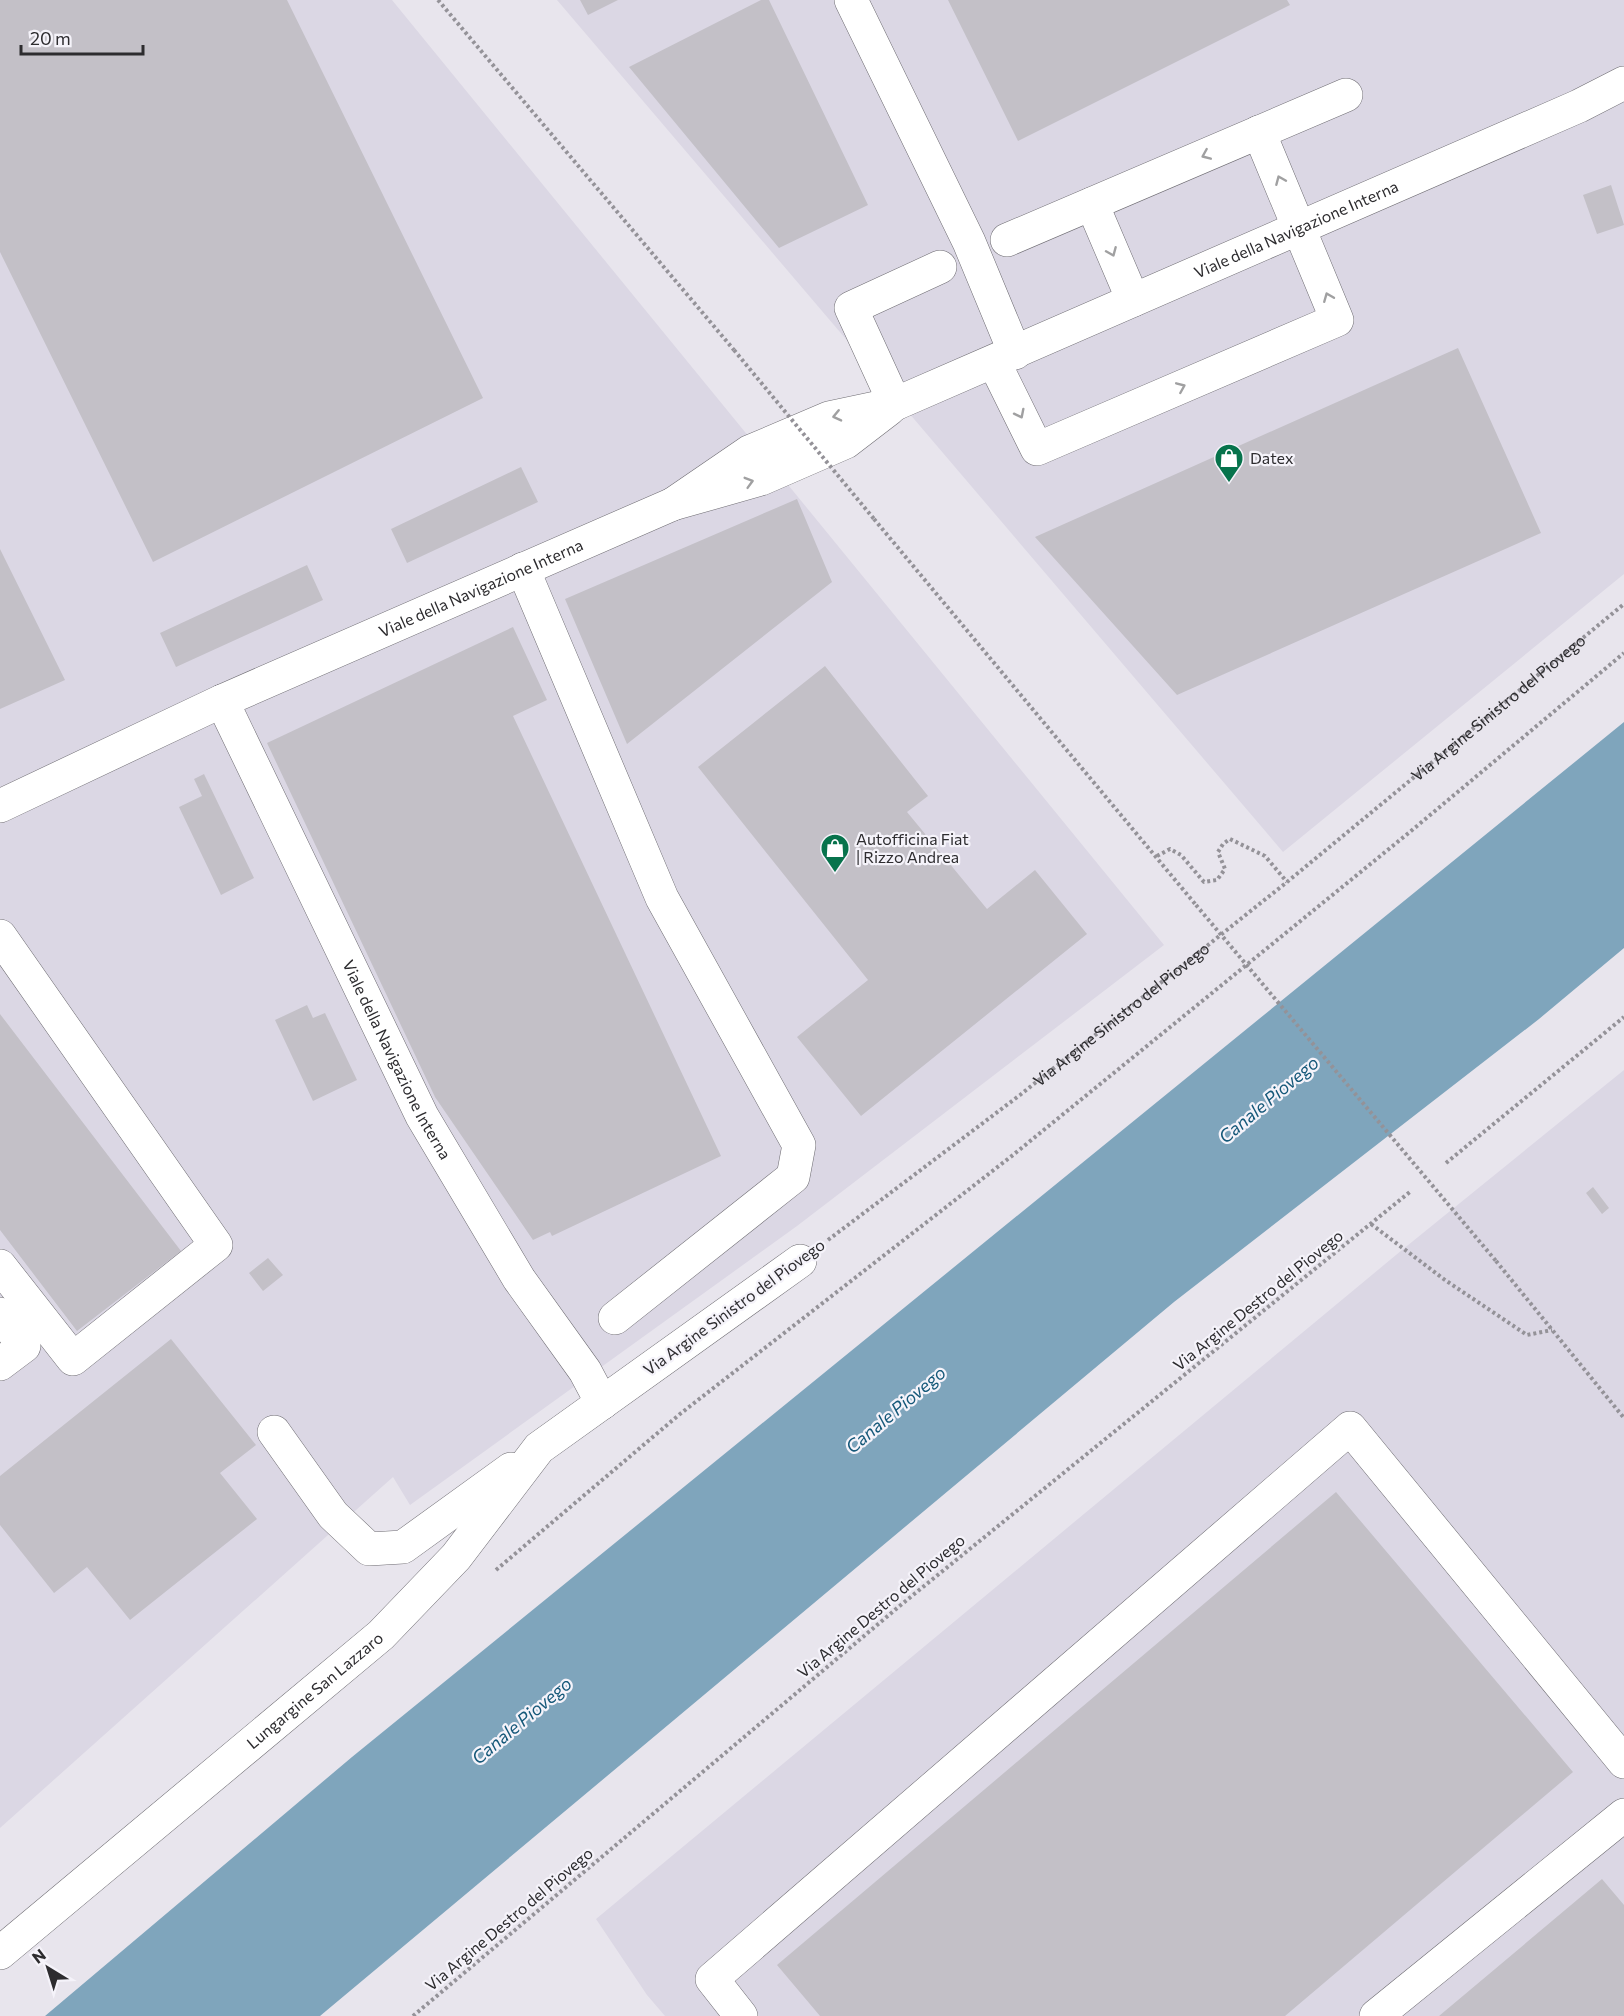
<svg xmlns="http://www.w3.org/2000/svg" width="1624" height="2016" font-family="Commissioner,sans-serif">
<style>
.built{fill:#dbd7e4}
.water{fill:#7fa5bc}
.building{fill:#c3c0c7}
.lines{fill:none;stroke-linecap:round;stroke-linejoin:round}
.minor-casing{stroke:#6e6c72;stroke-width:34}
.path{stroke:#949298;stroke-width:4;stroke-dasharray:3 3;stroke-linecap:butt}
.minor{stroke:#fff;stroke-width:33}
.path-bridge{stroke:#949298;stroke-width:4;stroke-dasharray:3 3;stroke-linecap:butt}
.oneway{stroke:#a0a0a1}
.labels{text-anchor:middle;stroke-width:4.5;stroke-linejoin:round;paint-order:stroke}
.street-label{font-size:16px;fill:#2d2c2f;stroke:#f5f3fa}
.poi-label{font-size:16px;fill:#2d2c2f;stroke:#f5f3fa;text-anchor:start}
.water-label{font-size:18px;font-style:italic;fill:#155879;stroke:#f5f3fa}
</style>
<rect width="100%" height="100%" fill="#e8e5ed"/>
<!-- built -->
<path class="built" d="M0,0h392l772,945 -367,281 -387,279 -17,-28 -393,351z
M557,0h1067v574l-341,278z
M1624,1070v946h-959l-18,-21 -51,-76 806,-669z"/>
<!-- water -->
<path class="water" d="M1624,722v226l-85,71 -365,283 -854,714h-275l307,-259z"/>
<!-- building -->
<path class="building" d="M0,0h287l196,398 -330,164 -153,-310z
M580,0h38l-30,15z
M761,0h8l99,205 -89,43 -150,-181z
M948,0h339l3,5 -272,136z
M1611,185l13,40 -27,9 -14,-39z
M1458,348l83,185 -364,162 -142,-158z
M521,467l17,35 -131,61 -16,-34z
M797,499l35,83 -205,162 -62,-145z
M0,549l65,131 -65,29z
M307,565l16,35 -147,67 -16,-34z
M513,627l34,73 -34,16 208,440 -169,80 -2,-4 -17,8 -98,-143 -168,-354z
M825,666l103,130 -21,16 80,97 48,-39 52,64 -226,182 -64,-79 71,-57 -170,-213z
M204,774l50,104 -33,17 -42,-88 23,-11 -8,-17z
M307,1005l6,13 12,-5 32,67 -44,21 -38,-81z
M0,1014l181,237 -104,80 -77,-101z
M1593,1187l16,21 -7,6 -16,-21z
M268,1258l15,17 -20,16 -14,-18z
M171,1339l85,106 -36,28 37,46 -127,101 -43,-53 -33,26 -54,-68v-49z
M1336,1492l237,280 -288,244h-465l-43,-51z
M1602,1879l22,26v111h-185z"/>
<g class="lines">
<!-- minor casing -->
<g class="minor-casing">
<g id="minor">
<path d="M851,0l118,242 46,111"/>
<path d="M1092,204l41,96"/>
<path d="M1007,240l339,-145"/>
<path d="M994,362l43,87 300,-129 -78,-188"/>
<path d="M895,404l-44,-96 89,-41"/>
<path id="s2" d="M673,504l76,-52 80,-34 66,-14 684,-298 45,-23"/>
<path d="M523,569l139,329 137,247 -6,32 -178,141"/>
<path id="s3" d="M222,701l200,415 97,163 66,92 17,32"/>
<path id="s4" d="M0,806l222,-105 451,-197 88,-25 85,-37 43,-33"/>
<path d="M0,936l216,309 -143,114 -73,-93"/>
<path d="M0,1314l24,32 -24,18"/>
<path d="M274,1432l59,83 36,34 34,-2 108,-78"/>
<path id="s5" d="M0,1953l381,-318 75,-78 83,-109 261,-187"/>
<path d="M741,2016l-29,-37 638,-551 274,334"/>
<path d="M1376,2016l248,-201"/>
</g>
</g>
<!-- path -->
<g class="path">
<path d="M438,0l296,350"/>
<path d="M874,519l322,386"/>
<path d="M1157,856l13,-7 11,6 23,27 13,-2 8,-11 -7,-17 5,-8 7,-5 35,17 22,26"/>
<path d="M1446,1163l178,-146"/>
<path d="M1371,1224l74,56 82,55 25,-5"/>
<path id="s1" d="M828,1240l192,-145 267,-213 337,-278"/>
<path d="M1496,1261l128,157"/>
<path d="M496,1570l184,-156 333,-259 398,-324 213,-178"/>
<path d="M413,2016l489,-412 509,-413"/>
</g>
<!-- minor -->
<use href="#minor" class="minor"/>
<!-- path-bridge -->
<path class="path-bridge" d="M734,350l140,169
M1196,905l300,356"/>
</g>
<!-- one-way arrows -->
<defs><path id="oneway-chevron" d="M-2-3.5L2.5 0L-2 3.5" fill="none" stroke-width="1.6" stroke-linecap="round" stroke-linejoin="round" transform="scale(1.5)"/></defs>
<g class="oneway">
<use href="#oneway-chevron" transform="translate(1206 155) rotate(157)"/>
<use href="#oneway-chevron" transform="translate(1280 180) rotate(-113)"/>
<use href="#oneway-chevron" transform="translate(1112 252) rotate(67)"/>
<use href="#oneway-chevron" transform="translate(1328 297) rotate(-112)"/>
<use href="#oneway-chevron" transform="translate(1181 387) rotate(-23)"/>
<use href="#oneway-chevron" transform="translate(1020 414) rotate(63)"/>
<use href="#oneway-chevron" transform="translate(837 416) rotate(167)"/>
<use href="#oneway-chevron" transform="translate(749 482) rotate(-16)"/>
</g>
<!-- icons -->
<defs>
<g id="shop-pin" transform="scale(1.5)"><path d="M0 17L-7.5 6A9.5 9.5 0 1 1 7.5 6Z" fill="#07734c" stroke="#f5f3fa"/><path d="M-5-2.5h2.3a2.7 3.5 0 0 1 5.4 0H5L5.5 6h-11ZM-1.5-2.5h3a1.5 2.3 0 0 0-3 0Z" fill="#fff"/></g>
</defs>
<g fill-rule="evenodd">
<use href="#shop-pin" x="1229" y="458"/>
<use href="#shop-pin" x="835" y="848"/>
</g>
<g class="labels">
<!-- street labels -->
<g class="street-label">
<text dy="6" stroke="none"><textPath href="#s2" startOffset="684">Viale della Navigazione Interna</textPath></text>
<text dy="6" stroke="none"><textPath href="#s4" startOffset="528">Viale della Navigazione Interna</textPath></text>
<text dy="6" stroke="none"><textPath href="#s1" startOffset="856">Via Argine Sinistro del Piovego</textPath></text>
<text dy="6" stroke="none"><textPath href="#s1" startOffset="370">Via Argine Sinistro del Piovego</textPath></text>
<text dy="6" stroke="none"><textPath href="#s3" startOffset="399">Viale della Navigazione Interna</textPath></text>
<text transform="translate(1258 1300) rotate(-39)" y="6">Via Argine Destro del Piovego</text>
<text transform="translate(734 1307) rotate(-36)" y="6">Via Argine Sinistro del Piovego</text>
<text transform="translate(881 1606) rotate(-40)" y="6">Via Argine Destro del Piovego</text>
<text dy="6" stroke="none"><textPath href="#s5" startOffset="410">Lungargine San Lazzaro</textPath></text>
<text transform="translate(509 1919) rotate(-40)" y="6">Via Argine Destro del Piovego</text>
</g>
<!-- poi labels -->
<g class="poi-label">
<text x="1250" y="464">Datex</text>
<text x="856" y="845">Autofficina Fiat<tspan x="856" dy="18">| Rizzo Andrea</tspan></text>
</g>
<!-- water labels -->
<g class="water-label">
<text transform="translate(1269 1100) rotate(-40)" y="6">Canale Piovego</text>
<text transform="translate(896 1410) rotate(-40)" y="6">Canale Piovego</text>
<text transform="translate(522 1721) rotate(-40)" y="6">Canale Piovego</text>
</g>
</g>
<!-- north arrow -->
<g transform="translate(48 1968) rotate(322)" stroke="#f5f3fa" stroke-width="4.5" paint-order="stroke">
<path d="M0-4.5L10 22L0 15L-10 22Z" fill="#2d2c2f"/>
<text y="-9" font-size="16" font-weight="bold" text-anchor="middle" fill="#2d2c2f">N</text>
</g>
<!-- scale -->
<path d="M21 45v9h122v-9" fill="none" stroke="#2d2c2f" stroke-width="3"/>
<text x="30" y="45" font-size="18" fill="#2d2c2f" stroke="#f5f3fa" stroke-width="4.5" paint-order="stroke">20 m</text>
</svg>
